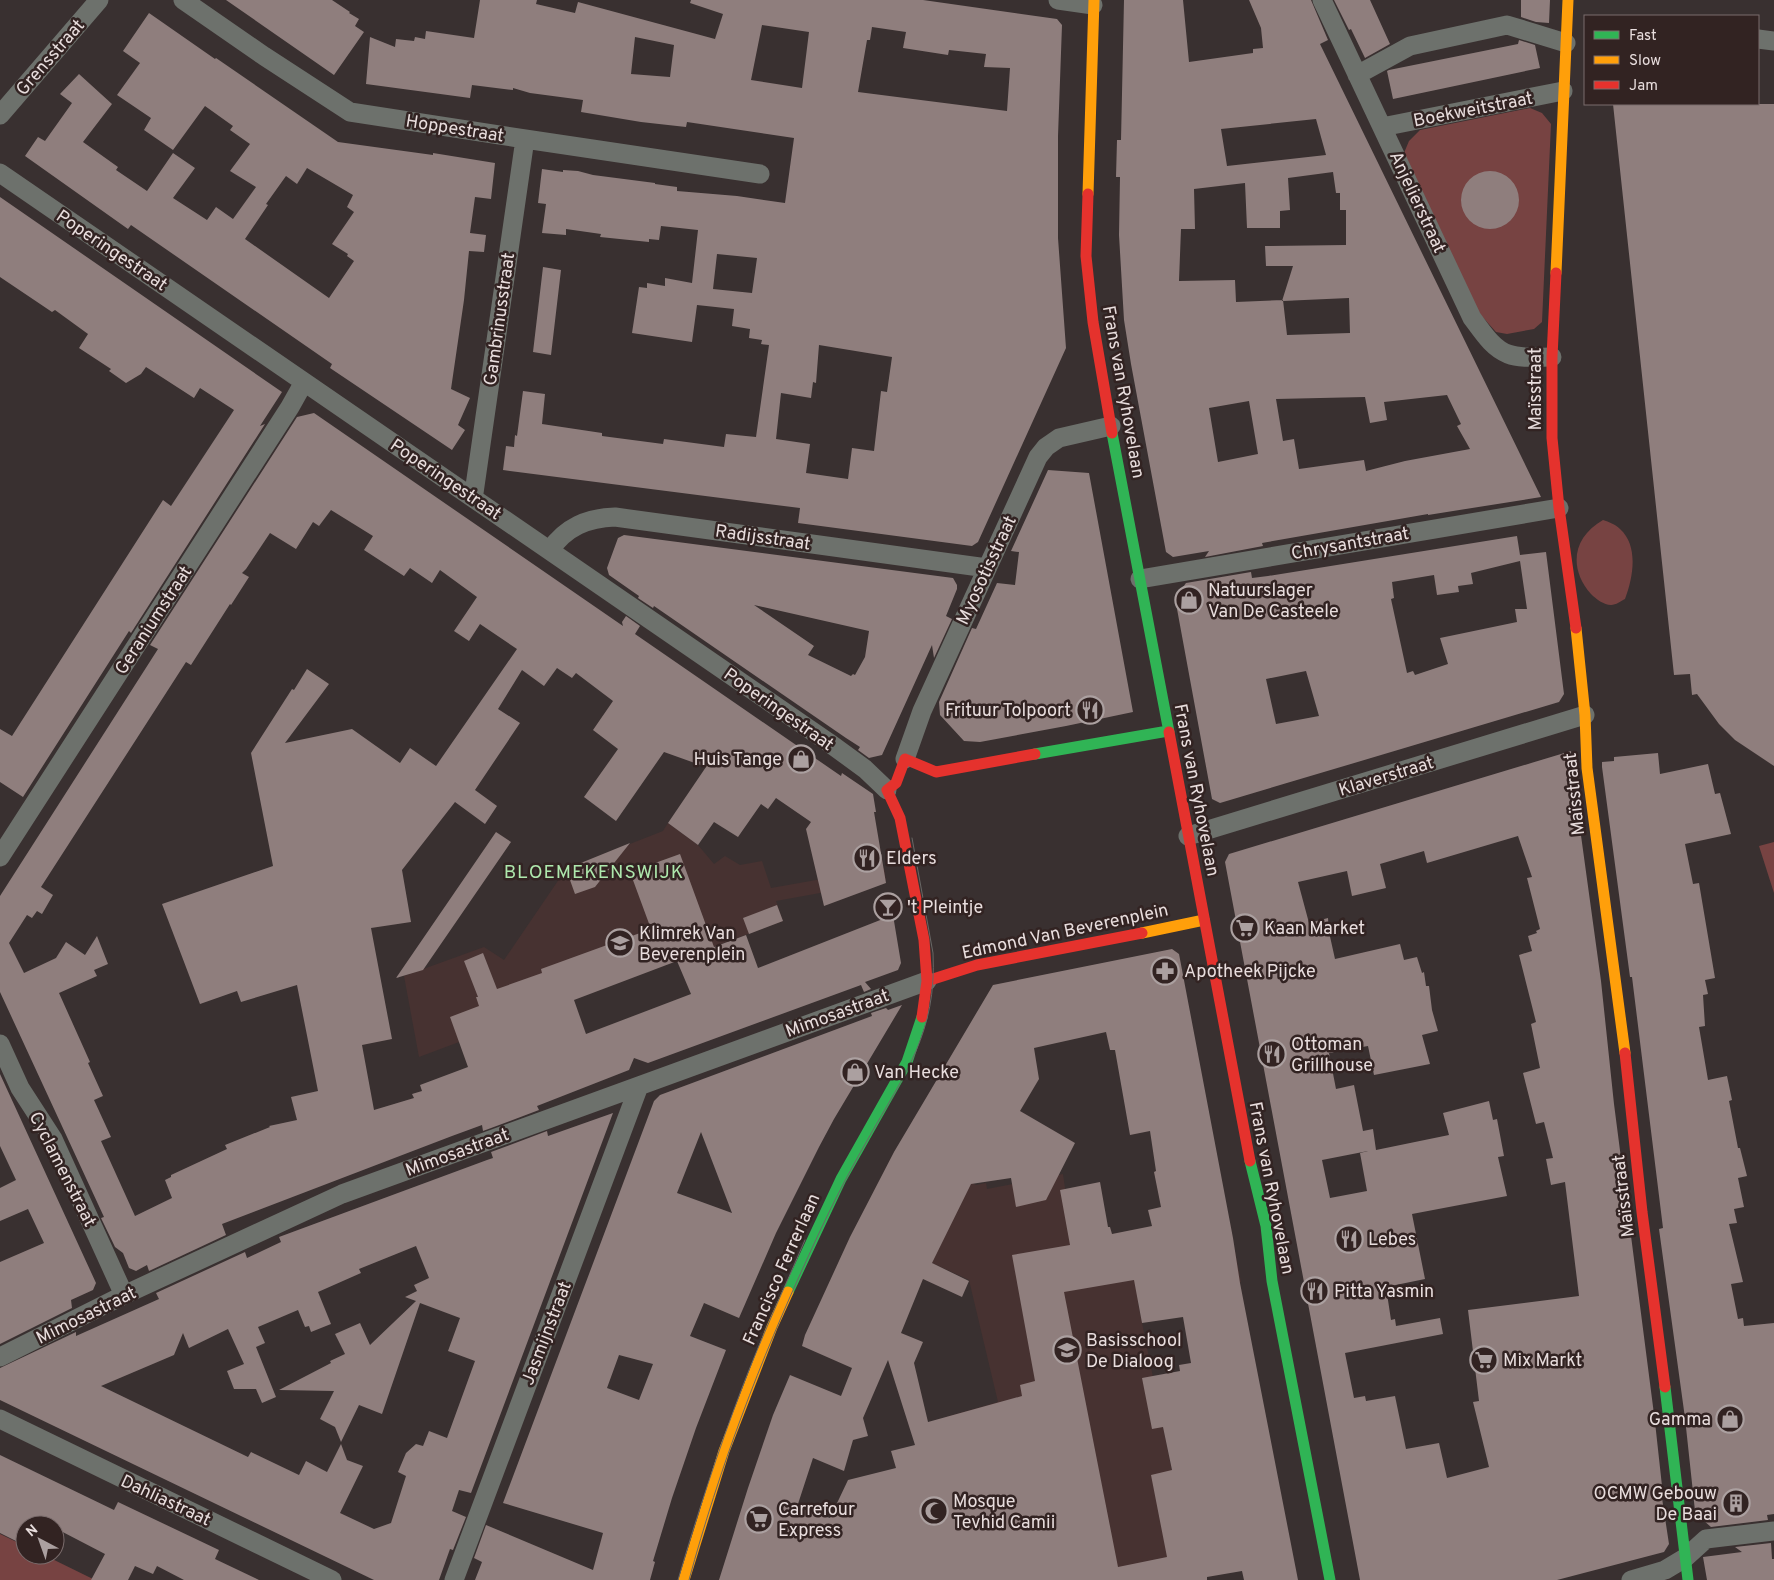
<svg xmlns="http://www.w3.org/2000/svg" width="1774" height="1580" font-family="Overpass,sans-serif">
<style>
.built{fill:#473231}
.green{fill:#774342}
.building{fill:#8f7e7d;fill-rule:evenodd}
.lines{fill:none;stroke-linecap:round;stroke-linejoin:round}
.street{stroke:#6d716c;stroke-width:19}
.fast{stroke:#30b455;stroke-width:11}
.slow{stroke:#ff9f0a;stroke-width:11}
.jam{stroke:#e5322d;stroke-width:11}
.tram{stroke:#696765;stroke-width:1}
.labels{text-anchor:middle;stroke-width:5;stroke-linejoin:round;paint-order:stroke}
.street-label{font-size:18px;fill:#e8dddd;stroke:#322322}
.poi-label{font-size:18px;fill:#e8dddd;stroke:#322322;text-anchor:start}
.neighbourhood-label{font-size:19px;letter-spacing:1px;fill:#aee8ad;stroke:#322322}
</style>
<rect width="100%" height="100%" fill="#393030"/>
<!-- built -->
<path class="built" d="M668,823l30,22 16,19 11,-8 15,9 22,-4 9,27 113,-20 2,13 -110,20 7,20 -364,136 -15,-81 80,-29 20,13 62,-91 97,-38z
M927,1158l49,27 10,-2 1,6 76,-15 3,21 31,65 138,-9 6,31 -103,21 56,277h-235l19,-47 -32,-116 52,-15 -29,-122 -37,-17z"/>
<!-- green -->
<path class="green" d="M1530,108l12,5 9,11 -9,198 -8,7 -27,5 -11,-2 -17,-19 -75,-160 5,-12 11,-11z
M1603,520c6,2 12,4 17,9 19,17 13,49 5,70 -4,2 -9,6 -14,6 -7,0 -15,-6 -20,-11 -23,-26 -18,-57 12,-74z
M1774,842v51l-15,-47z
M0,1534l25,12v9h19l51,25h-95z"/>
<!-- building -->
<path class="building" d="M226,0h106l18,12 -1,1 10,6 -4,7 9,6 -30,43z
M480,0h57l-1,4 39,9 3,-11 137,37 8,-25 -33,-11 1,-3h232l134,19 5,6 -4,111v102l8,110 -88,194 -6,4 -174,-23 2,-15 -297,-38 3,-24 8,1 1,-12 2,1 6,-45 22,3 -3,30 60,9v3l61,8 1,-5 60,8 2,-13 30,3 13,-92 -8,-1 1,-4 -13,-2 1,-9 -18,-3 2,-17 -37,-4 -5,37 -60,-9 7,-46 8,1v-5l18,3v-8l27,5 6,-53 -37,-4 -2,14 -10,-1v3l-49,-5 1,-3 -35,-5v6l-24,-2 4,-29 -8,-1 4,-34 21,3v-2l15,1 15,4 62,8v1l22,3v4l60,5 48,7 9,-65 -107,-16 -1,5 -45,-5 -60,-10 2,-12 -53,-7 -17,-5v2l-41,-5 -2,13 -104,-14 4,-47 25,10 1,-8 18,2 1,-4 10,2 1,-8 48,7zM762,25l47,7 -7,56 -51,-8zM872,27l34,5 -3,16 45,7 1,-5 37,4 -2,13 26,1 -3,43 -149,-19 9,-52h3zM635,37l39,8 -4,32 -39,-3zM717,254l40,4 -5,35 -39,-4zM819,345l73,12 -5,35 -6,-1 -7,60 -22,-3 -4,31 -42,-6 4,-29 -34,-5 5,-46 30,5 2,-16 3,1z
M1124,0h59l6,62 64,-9v-4l10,-1 -2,-20 -12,-28h62l17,40 -8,4 221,453 -113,18v-1l-166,29 1,3 -58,11 4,-6 -36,6 -7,-5 -35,-188 -7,-44 -5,-85 1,-58h-4l1,-37h4zM1316,119l10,36 -99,11 -6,-37zM1333,172l3,21h4v17h6v35l-81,1 1,20h27l-11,35 67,-3 1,35 -63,2 -4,-35 -47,2 -1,-22 -56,1 2,-52h14l-1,-40 51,-6 2,45h33v-17l10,-1 -2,-32zM1447,395l14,29 -4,2 13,23 -65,12 -39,10 -2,-11 -65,9 -5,-30 -11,2 -7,-42 89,-2 5,26 17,-3 -3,-18zM1249,401l9,53 -40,8 -9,-54z
M1334,0h36l20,44 -25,14 -14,-29 -2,1z
M1521,0h29l-1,23 -13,-1 -15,-5z
M149,13l66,46 1,-1 122,84 95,13v-2l62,10 -4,36 -16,-2 -5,36 16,2 -2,17 -15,-1 -5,49 -13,89 19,9 -12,27 7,5 -13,20 -122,-82 2,-4 -201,-139 -3,4 -103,-73 13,-19 7,4 27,-38 -12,-9 19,-20 33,30 -29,38 35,25 -2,3 31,21 26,-38 22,15 -22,30 34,22 9,-13 17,12 23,-32 -26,-16 20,-27 -20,-14 3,-4 -28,-20 -32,44 -29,-20 7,-12 -34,-23 23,-32 -17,-12zM307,168l46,27 -6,12 7,5 -22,32 16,10 -1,2 7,5 -25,37 -84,-59 23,-34 -2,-1 20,-28 11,8z
M1519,40l16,5 5,23 -147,31 -6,-28 2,-1 129,-26z
M1613,104h161v662l-39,-26 -16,-16 -22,-30 -5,1 -2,-21 -16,1z
M1461 200a29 29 0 1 1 58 0a29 29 0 1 1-58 0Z
M0,197l282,195 -22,34 5,-2 -134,209 -2,-2 -106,166 -23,-15v-53l12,7 151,-236 8,6 63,-96 -34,-22 -6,10 -48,-31 -5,7 -15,9 -17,-12 2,-2 -32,-21 9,-14 -33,-24 -3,2 -52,-35z
M543,267l18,3 -10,85 -18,-3z
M314,413l309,213 -1,-4 4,-6 14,10 -5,8 206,142 1,-3 31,21 3,18h-2l12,71 -62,23 -18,-77 5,-7 -35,-24 -8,11 -7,-5 -23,33 -24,-15 -16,23 -30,-22 38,-56 -42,-15 -48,69 -32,-24 34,-48 -25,-19 20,-29 -37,-28 -4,5 -15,-10 -13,18 -22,-16 -24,39 22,14 -45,67 22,16 -12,18 -30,-22 -53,68 9,52 -40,6 21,111 -30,6 12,65 40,-12 -2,-4 10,-3 -2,-6 48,-18 -18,-50 29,-11 -3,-9h2l-14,-36 19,-8 14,36 45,-16 -1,-4 110,-40 -21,-57 50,-18 34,93 32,-12 12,33 135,-53 8,48 -3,7 -33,12 6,7 -7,3 -3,-7 -213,78 -14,-5 -5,12 -92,36 2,4 -56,21 -1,-6 -30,11 -230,88 4,11 -77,36 -2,-6 -11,6 -7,-3 -6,-15 -8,-6 -14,-29 3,-1 -104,-225v-96l158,-247 -8,-4 147,-228zM331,510l42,26 -9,14 40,26 6,-8 22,15 8,-13 37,27 -23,34 15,10 11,-17 37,25 -81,117 -26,-18 -10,15 -48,-34 -67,14 44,-59 -22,-15 -13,21 -2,-1 -41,64 22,113 -111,38 38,100 37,-13 4,11 56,-17 21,106 -27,6 6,23 -28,6 1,1 -45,18 2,4 -56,26v2l-6,3 7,18 -37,18 -34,-75 10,-4 -17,-37 9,-4 -15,-33 2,-1 -31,-69 38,-17 -3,-6 14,-6 -11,-28 -12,19 -19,-13 -10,16 -32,15 -15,-30 18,-28 5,3 5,-7 5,3 11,-19 -12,-8 145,-225 5,3 39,-61 1,1 18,-28 -7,-4 4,-4 24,-36 26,16 17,-27 6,4zM677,961l14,33 -105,40 -12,-34z
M1048,470l41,3 44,239 -67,14 -86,16 -16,-1 -24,-26 -1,-13 33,-74 4,1 21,-46 18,2 4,-33 -8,-1z
M624,535l329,43 4,7v4l-11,27 6,3 -18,39 -2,-13 -50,110 -13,3 -11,-8 2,-3 -14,-9 -192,-132 -1,2 -15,-10 1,-2 -30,-21 -2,-7 11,-30zM754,605l115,26 -4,26 -10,18 -2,-1 -2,2 -43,-21 6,-9z
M1517,536l3,19 26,-3 18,142 -5,8 -339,101 -8,-4 -37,-201 11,-15 65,-11 1,6 16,-2zM1520,561l7,48h-12l2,13 -77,16 8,26 -33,11 -2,-4 -6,2 -16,-74 3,-1 -2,-16 42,-7 3,20 22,-3 -1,-6 15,-2 -2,-11zM1306,671l13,45 -43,8 -10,-45z
M1571,751l1,19 29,211 13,123 41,318 7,64 -2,-1 9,59 -5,8 -107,28h-197l-135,-718 4,-8zM1518,836l14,41 -5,1 13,51 -4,2 1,2 -9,3 4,15 -13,4 17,67 -5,2 9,44 -17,5 13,51 8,-2 9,36 -7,1 5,26 14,-3 14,114 -111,14 11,91 -6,1 16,65 -42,11 -8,-35 -33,6 -11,-53 -29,5 -1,-5 -11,2 -9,-45 98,-19 -3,-16 -44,8 -1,-7 -4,1 -5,-33 39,-8 -13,-65 95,-18 -9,-39 6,-1 -7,-37 -4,1 -4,-19 -46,12 6,22 -73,15 -3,-21 -10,2 -9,-46 -18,4 -7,-36 39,-7 6,29 56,-11 -8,-29 16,-4 -6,-21 -3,-24h-3l-2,-14 -2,1 -5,-16 -13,3 -4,-16 -65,15 -6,-27 -1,-14 -19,5 -11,-41 49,-11 5,25 34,-8 -6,-24 44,-13 3,12zM1368,1151l-8,2 7,38 -37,7 -8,-38z
M1658,753l2,21 48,-10 7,30 5,-1 11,41 -46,10 8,40 6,-1 16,95 -10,2 3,14 -5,1 2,31 -6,1 9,53 19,-4 5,24 -3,1 9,47h2l7,28 -9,2 6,29 -10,2 3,14 -8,1 14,58 -12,2 7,35 5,-1 1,8 30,-3v191l-7,1 1,5 -57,7 -15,-13 -1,-3 -10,-93 -26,-189 4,-1 -31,-251h-2l-28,-210v-5l12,-1v-4z
M496,832l15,10 -88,128 -27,8z
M630,843l-35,44 -20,7 -9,-25z
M777,905l6,16 -34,13 -6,-16z
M1172,949l7,5 54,284 7,45 58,297h-54l-2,-9 -35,6v3h-488l29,-92 25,-73 17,-40 51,21 11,-28 -50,-22 3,-11 45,-98 44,-85 99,-167zM1106,1032l4,18h5l15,85 20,-4 6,40 -2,1 7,35 -13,3 4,16 -40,8 -2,-7h-2l-8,-45 -40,8 10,55 -58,10 23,126 -15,4 2,11 -94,26 -14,-59 9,-21 -22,-9 22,-54 39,18 7,-16 -37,-18 39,-79 40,-6 5,29 30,-7 29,-57 -55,-32 19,-32 -5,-31zM1134,1280l8,43 41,-6 8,46 -12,2 1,6 -38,7 10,51 11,-2 9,43 -21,5 16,82 -49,10 -54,-275zM888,1360l27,85 -24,6 5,17 -48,12 -18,38 -33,-11 16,-49 31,13 9,-31 15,-4 -5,-18z
M902,1005l-68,114 -15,28 -43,86 -37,85 -35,-15 -14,33 36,14 -30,78 -24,70 -19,63 2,1 -5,18h-175l7,-18 -8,-4 12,-33 107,45 10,-37 -100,-30 151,-402 6,-6 212,-79 -1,-3 15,-5 2,2zM701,1132l31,81 -55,-20zM619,1355l34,9 -14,36 -32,-12z
M0,1074l96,209 -3,7 -22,10 1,8 -72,36v-82l44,-19 -16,-34 -28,12v-33l16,-8 -16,-34z
M613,1113l-142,380 -12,-3 -7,21 14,6 -13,33 -3,-1 -11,31h-65l-374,-180v-32l76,-36v4l83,-37 -3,-6 89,-41 2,6 34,-16 -2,-5 208,-77 6,-2 -2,-6 56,-21 1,5zM416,1246l13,32 -15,7 3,6 -12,6 11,4 -46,44 -10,-22 -25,11 10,20 -15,7 1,2 -52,27 55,1 -14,28 15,8 6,15 18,-37 23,9 38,-111 40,15 -12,33 27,10 -28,77 -18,-7 -6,15 -7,-2 -10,9 -8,19 8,4 -15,47 -17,6 -34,-16 23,-47 -16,-6 -6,-16 -14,28 -21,-11 -7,14 -48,-23 -3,5 -147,-71 73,-31 9,-22 6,15 39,-19 16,35 -17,7 7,18h22l6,14 14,-6 -20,-50 9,-4 -7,-16 40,-17 7,17 4,-1 2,6 20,-8 -13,-32 43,-19 -2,-4z
M0,1455l114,55 4,-8 101,48 -4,9 44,21h-75l-27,-14 -4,8 -18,-8 -7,14h-37l14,-26 -50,-26v-3h-7l-16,-8 -5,8h-2v4l-7,13 -18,-9z
M1771,1543l1,16h2v21h-67l-4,-23 39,-5 -7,-5z"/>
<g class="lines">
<!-- street -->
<path class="street" d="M183,0l81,56 86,56 175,27 235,35
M1058,0l35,5
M1322,0l150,318c10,13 20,30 36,36 13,5 30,3 44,3
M1758,39l16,2
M1357,75l53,-29 97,-21 59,18
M0,115l99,-115
M1382,127l181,-36
M0,173l828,569 37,27 22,21
M472,497l2,-4 51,-354
M550,550c16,-23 37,-32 65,-33l372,51
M1140,579l419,-71
M905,759l17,-48 116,-254 8,-10 13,-9 52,-12
M1188,836l397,-121
M0,857l290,-450 14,-25
M0,1044l20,44 33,51 71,156
M0,1357l124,-62 218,-101 585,-213
M0,1419l332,161
M454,1580l185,-494
M1631,1580l34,-10 20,-12 21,-19 68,-8"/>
<!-- fast -->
<path class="fast" d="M1112,433l57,299
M1035,754l133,-23
M1250,1161l16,65 6,55 58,299
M788,1292l53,-113 66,-117 15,-45
M1665,1387l23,193"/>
<!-- slow -->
<path class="slow" d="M1088,194l6,-194
M1556,273l12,-273
M1576,628l9,87 2,53 38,285
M1142,933l62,-13
M684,1580l40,-129 48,-124 16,-35"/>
<!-- jam -->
<path class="jam" d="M1088,194l-2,62 7,66 19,111
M1556,273l-4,84v81l7,70 17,120
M1169,732l81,429
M927,981l50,-16 165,-32
M922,1017l5,-36 -3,-41 -24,-122 -13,-28 9,-7 9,-24 31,13 99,-18
M1625,1053l17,159 23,175"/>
<!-- tram -->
<path class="tram" d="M678,1580c19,-65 40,-129 64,-192 19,-50 42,-99 63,-148
M689,1580c30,-111 71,-219 119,-323 18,-40 38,-80 60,-118 37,-66 69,-106 65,-186l-21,-115"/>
</g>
<!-- icons -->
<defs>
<g id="shop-ring" transform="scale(1.4375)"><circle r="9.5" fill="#322322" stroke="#aba0a0" stroke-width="1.5"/><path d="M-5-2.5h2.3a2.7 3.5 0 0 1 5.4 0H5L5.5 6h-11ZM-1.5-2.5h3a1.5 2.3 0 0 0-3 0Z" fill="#aba0a0"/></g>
<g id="restaurant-ring" transform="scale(1.4375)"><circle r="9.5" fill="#322322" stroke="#aba0a0" stroke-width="1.5"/><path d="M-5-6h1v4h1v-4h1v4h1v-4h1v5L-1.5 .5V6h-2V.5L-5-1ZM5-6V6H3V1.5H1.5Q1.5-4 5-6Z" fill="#aba0a0"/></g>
<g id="bar-ring" transform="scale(1.4375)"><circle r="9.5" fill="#322322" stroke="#aba0a0" stroke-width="1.5"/><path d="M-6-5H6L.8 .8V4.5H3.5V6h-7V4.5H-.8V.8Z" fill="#aba0a0"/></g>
<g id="supermarket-ring" transform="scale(1.4375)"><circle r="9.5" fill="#322322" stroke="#aba0a0" stroke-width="1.5"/><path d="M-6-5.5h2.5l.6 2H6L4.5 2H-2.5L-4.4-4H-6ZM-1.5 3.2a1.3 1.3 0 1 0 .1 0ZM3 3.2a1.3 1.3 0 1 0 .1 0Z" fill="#aba0a0"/></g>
<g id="school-ring" transform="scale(1.4375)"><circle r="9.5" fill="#322322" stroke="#aba0a0" stroke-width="1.5"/><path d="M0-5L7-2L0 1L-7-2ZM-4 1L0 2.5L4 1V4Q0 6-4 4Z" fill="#aba0a0"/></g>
<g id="pharmacy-ring" transform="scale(1.4375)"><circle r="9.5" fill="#322322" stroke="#aba0a0" stroke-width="1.5"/><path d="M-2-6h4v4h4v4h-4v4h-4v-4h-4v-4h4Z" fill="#aba0a0"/></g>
<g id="building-ring" transform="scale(1.4375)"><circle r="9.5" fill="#322322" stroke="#aba0a0" stroke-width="1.5"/><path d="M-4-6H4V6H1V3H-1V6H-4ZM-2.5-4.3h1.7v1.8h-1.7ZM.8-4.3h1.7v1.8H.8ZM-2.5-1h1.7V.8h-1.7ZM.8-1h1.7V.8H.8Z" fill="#aba0a0"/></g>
<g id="mosque-ring" transform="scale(1.4375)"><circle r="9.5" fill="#322322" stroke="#aba0a0" stroke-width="1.5"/><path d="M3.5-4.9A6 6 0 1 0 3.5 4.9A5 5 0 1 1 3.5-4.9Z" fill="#aba0a0"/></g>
</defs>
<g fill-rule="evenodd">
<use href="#shop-ring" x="1189" y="600"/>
<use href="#restaurant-ring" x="1090" y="710"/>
<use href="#shop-ring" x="801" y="759"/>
<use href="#restaurant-ring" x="867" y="858"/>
<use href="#bar-ring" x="888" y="907"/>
<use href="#supermarket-ring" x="1245" y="928"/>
<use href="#school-ring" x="620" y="943"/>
<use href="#pharmacy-ring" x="1165" y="971"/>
<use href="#restaurant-ring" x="1272" y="1054"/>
<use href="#shop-ring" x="855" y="1072"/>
<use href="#restaurant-ring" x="1349" y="1239"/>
<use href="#restaurant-ring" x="1315" y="1291"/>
<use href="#school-ring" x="1067" y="1350"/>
<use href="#supermarket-ring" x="1484" y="1360"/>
<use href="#shop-ring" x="1730" y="1419"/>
<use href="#building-ring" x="1736" y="1503"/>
<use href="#mosque-ring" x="934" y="1511"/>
<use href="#supermarket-ring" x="759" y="1519"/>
</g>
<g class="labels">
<!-- street labels -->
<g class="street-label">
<text transform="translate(50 57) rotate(-49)" y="6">Grensstraat</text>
<text transform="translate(1473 109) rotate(-11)" y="6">Boekweitstraat</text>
<text transform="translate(455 128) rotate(9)" y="6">Hoppestraat</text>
<text transform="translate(1418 202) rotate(65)" y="6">Anjelierstraat</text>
<text transform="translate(112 250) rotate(34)" y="6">Poperingestraat</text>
<text transform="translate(499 319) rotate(-82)" y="6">Gambrinusstraat</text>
<text transform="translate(1535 389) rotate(-90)" y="6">Maïsstraat</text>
<text transform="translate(1124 392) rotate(80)" y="6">Frans van Ryhovelaan</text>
<text transform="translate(446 479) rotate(34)" y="6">Poperingestraat</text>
<text transform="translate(763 537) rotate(8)" y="6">Radijsstraat</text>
<text transform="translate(1350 543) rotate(-10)" y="6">Chrysantstraat</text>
<text transform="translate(986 570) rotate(-65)" y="6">Myosotisstraat</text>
<text transform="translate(153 620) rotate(-57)" y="6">Geraniumstraat</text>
<text transform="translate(779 709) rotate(35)" y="6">Poperingestraat</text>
<text transform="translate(1386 776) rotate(-17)" y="6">Klaverstraat</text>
<text transform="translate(1197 790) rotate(79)" y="6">Frans van Ryhovelaan</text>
<text transform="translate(1574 794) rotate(-96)" y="6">Maïsstraat</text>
<text transform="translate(1065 931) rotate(-12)" y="6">Edmond Van Beverenplein</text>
<text transform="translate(837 1013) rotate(-20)" y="6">Mimosastraat</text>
<text transform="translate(457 1152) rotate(-20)" y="6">Mimosastraat</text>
<text transform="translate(63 1169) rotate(63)" y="6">Cyclamenstraat</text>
<text transform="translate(1272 1188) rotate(79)" y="6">Frans van Ryhovelaan</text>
<text transform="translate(1623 1196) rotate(-97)" y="6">Maïsstraat</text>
<text transform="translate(781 1269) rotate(-66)" y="6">Francisco Ferrerlaan</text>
<text transform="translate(86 1315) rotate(-26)" y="6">Mimosastraat</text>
<text transform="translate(546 1333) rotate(-69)" y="6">Jasmijnstraat</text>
<text transform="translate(166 1500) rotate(25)" y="6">Dahliastraat</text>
</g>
<!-- poi labels -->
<g class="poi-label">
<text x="1208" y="596">Natuurslager<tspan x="1208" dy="21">Van De Casteele</tspan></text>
<text x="1071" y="716" text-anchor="end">Frituur Tolpoort</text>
<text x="782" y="765" text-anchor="end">Huis Tange</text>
<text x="886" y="864">Elders</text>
<text x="907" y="913">'t Pleintje</text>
<text x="1264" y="934">Kaan Market</text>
<text x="639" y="939">Klimrek Van<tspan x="639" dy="21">Beverenplein</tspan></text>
<text x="1184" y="977">Apotheek Pijcke</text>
<text x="1291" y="1050">Ottoman<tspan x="1291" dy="21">Grillhouse</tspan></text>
<text x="874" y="1078">Van Hecke</text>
<text x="1368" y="1245">Lebes</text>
<text x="1334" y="1297">Pitta Yasmin</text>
<text x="1086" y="1346">Basisschool<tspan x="1086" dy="21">De Dialoog</tspan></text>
<text x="1503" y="1366">Mix Markt</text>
<text x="1711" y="1425" text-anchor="end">Gamma</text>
<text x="1717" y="1499" text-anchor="end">OCMW Gebouw<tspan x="1717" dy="21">De Baai</tspan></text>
<text x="953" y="1507">Mosque<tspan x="953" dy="21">Tevhid Camii</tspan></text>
<text x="778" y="1515">Carrefour<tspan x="778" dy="21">Express</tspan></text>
</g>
<!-- neighbourhood labels -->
<g class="neighbourhood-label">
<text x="594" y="878">BLOEMEKENSWIJK</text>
</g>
</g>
<!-- legend -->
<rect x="1584" y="15" width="175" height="90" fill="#322322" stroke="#7b6d6d"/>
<rect x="1594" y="31" width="25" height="8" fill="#30b455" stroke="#7b6d6d"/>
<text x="1629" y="40" font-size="15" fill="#e8dddd">Fast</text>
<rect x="1594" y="56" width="25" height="8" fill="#ff9f0a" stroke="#7b6d6d"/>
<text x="1629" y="65" font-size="15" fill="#e8dddd">Slow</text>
<rect x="1594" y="81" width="25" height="8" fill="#e5322d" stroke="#7b6d6d"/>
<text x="1629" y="90" font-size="15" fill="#e8dddd">Jam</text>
<!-- north arrow -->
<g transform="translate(40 1540) rotate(319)"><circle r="24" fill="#322322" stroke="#7b6d6d"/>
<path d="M0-4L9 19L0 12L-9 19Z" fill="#aba0a0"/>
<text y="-8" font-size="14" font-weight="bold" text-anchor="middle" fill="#e8dddd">N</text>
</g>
</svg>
